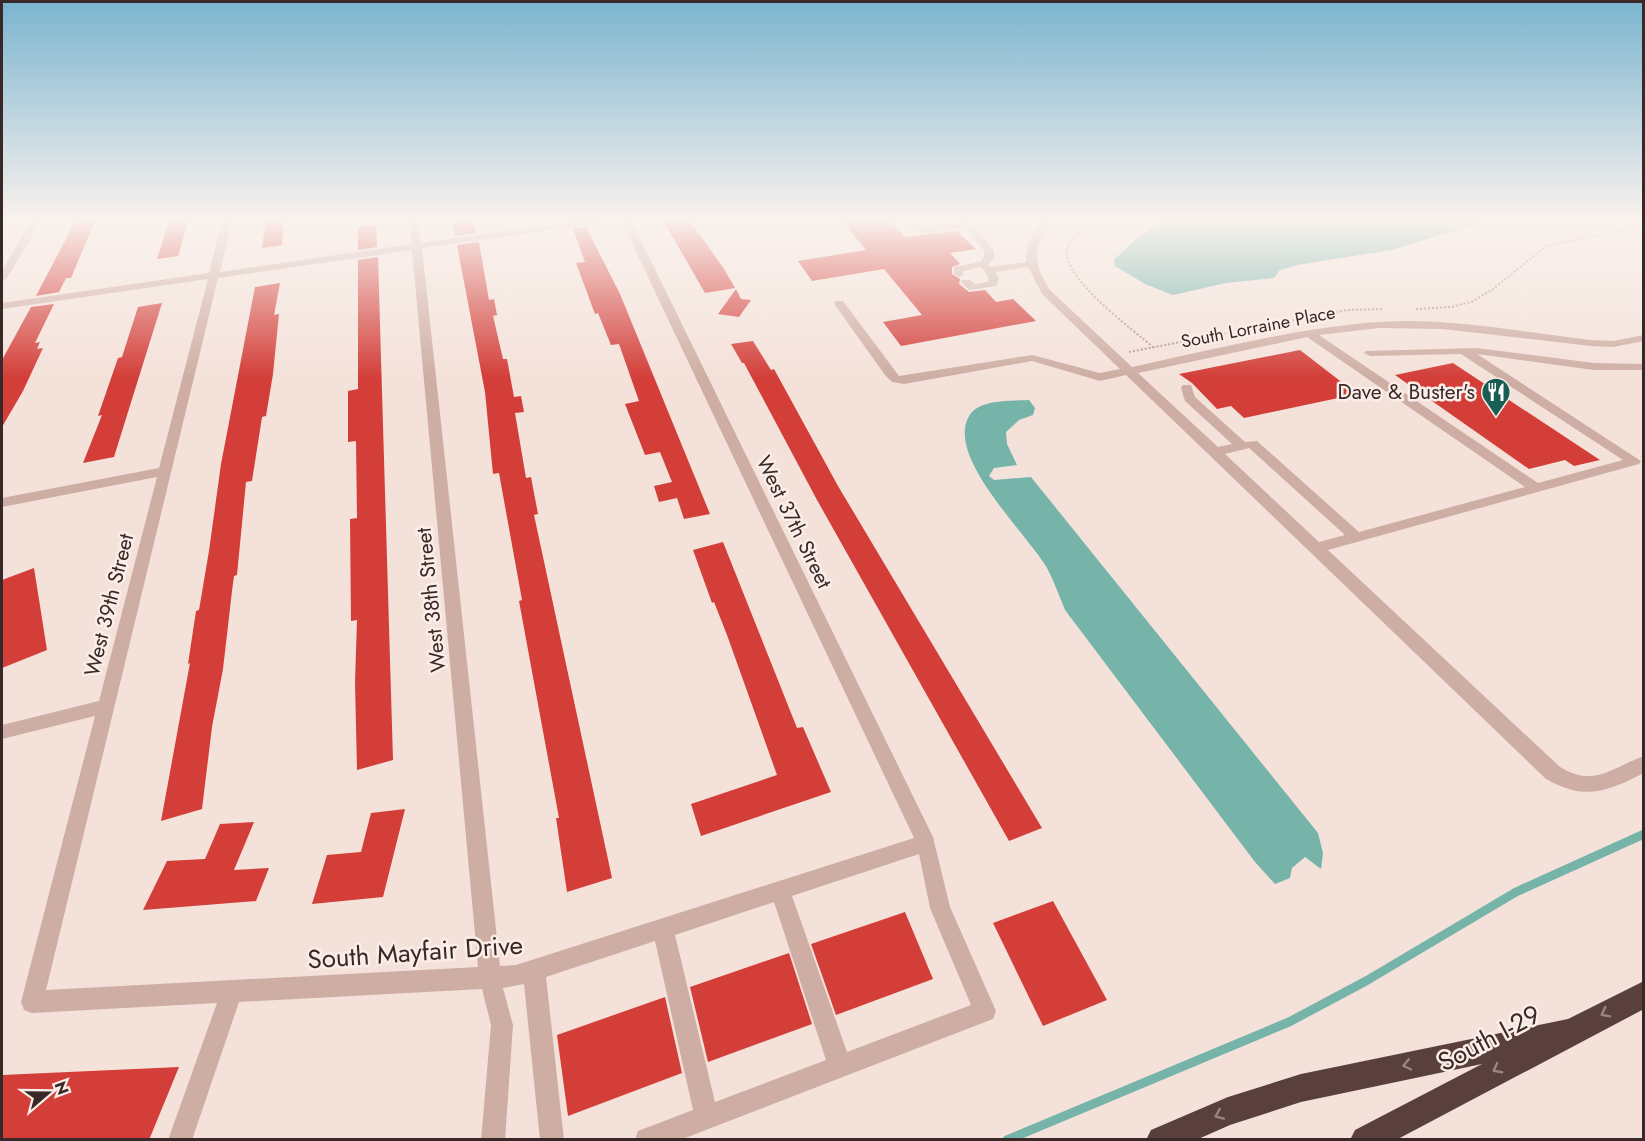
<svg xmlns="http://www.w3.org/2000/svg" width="1645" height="1141" font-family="Jost,sans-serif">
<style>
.water{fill:#76b4aa}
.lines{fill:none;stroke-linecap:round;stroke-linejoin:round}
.stream{stroke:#76b4aa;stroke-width:9}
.building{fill:#d33e39}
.path{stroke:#ba988e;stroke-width:2;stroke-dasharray:2 2;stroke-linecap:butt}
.minor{fill:#ceaea4;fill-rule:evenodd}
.highway{fill:#5a403d;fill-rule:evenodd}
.oneway{stroke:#9a8581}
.labels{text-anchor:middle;stroke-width:5;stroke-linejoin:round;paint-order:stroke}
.far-street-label{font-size:18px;fill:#382827;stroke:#fbede7}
.poi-label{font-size:21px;fill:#382827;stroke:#fbede7;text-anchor:end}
.street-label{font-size:21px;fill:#382827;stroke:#fbede7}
.near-street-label{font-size:26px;fill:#382827;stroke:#fbede7}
</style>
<rect width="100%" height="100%" fill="#f4e2da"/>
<!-- water -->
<path class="water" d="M1167,218h352l-31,3 -97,29 -94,15 -17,5 -6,8 -48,5 -53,12 -28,-11 -30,-18 -1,-6 22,-21z
M1029,400l6,8 -2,7 -14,5 -13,12 1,12 10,21 -23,3 -5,8 5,4 37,-3 287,356 5,20 -2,16 -16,-12 -13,11 -2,10 -15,6 -20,-22 -190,-252c-6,-14 -11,-29 -18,-42 -19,-34 -108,-116 -75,-156 12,-13 42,-11 57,-12z"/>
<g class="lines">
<!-- stream -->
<path class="stream" d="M1007,1140l282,-118 77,-41 150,-89 128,-58"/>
</g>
<!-- building -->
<path class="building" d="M77,218h19l-25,60h-5l-7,14 -23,4z
M170,218h19l-11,38 -21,3z
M266,218h18l-2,27 -20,3z
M472,218l4,15 -21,3 -2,-15z
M688,218l36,51 11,19 -30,5 -41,-71z
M840,218h48l17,19 52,-6 19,18 -26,4 10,11 -8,3v7l8,5 -1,5 10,8 16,-2 11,12 17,-3 23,22 -135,25 -18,-24 39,-7 -38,-46 -72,12 -14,-20 68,-11z
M376,225l1,22 -19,3v-23z
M586,227l34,67 90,220 -26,5 -7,-21 -18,4 -5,-16 18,-4 -12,-30 -15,3 -20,-51 14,-3 -20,-57 -8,1 -13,-32 -3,1 -19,-51 9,-1 -12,-33z
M479,242l10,58 5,-1 3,16 -4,1 10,43h4l7,38 7,-1 3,16 -9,1 11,65 5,-1 7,37 -4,1 78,363 -45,14 -11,-74h3l-40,-217 3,-1 -23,-127 -6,1 -8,-82 -28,-147z
M378,257l15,503 -36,10 -2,-88 2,-62 -6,1 -1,-102 7,-1 -1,-77 -8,1v-51l10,-2v-129z
M280,283l-6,32 5,-1 -6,60 -7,42 -4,1 -10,64 -6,1 -9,93 -3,1 -2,15 -9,78 -11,58 -10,82 -41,12 29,-158 -2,1 8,-53 3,-1 10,-59 12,-87 34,-177z
M736,289l5,10 10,1 -12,17 -21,-3z
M162,303l-48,154 -31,6 19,-48 -4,1 20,-58 4,-1 16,-50z
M54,304l-19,39 5,-1 -3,7 6,-1 -20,43 -21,36v-67l29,-53z
M753,341l18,29 3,-1 64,117 204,342 -33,13 -192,-341 -73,-137h-2l-11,-19z
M1300,350l57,44 -113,24 -13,-12 -14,3 -25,-26 -13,-9z
M1453,363l147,97 -26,6 -9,-6 -36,9 -134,-94z
M723,542l74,186 6,-1 28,65 -130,44 -10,-32 86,-29 -50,-140 -13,-33 -2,1 -19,-53z
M34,568l13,82 -45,18v-88z
M405,809l-22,88 -71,7 15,-49 34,-3 10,-39z
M254,822l-20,48 35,-2 -13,33 -113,9 24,-49 38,-2 15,-35z
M1053,901l54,99 -64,26 -50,-103z
M905,912l28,67 -97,36 -25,-71z
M789,953l23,71 -104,38 -18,-75z
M665,997l17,76 -114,43 -11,-81z
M179,1067l-30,73h-147v-65z"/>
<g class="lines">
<!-- path -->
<path class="path" d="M1097,218c-11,9 -28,19 -30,34 -3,27 66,78 86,95
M1416,309l35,-2 20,-5 21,-12 54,-44 98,-21
M1285,322l62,-12 37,-1
M1129,352l119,-23"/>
<!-- minor -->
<path class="minor" d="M33,218h10l-36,60 -5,3v-10z
M223,218h10l-13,54 192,-28 -3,-26h10l2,25 174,-25h24l-5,3 -192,27 78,718 16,-1 398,-127 -294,-620h10l303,619 17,70 46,104 -3,8 -313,121h-45l3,-9 55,-21 -38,-169 -109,36 18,163h-24l-16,-156 -21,4 10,37 -8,115h-24l10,-115 -9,-36 -243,13 -47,138h-24l49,-137 -185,10 -8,-3 -3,-8 74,-286 -93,23v-14l97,-24 58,-224 -155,30v-9l157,-30 49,-189 -206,30v-6l207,-30zM412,250l66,717 -432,23 172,-712zM919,854l11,54 41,97 -124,47 -55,-156zM774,902l52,158 -111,42 -40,-167z
M902,218h10l11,10 39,-6 -3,-4h10l25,33v7l-6,6 2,3 36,-5c-1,-18 8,-30 18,-44h10c-20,29 -24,41 -4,72l82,77c81,-17 163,-39 246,-45 70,-5 143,10 213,18l22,1 31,-6v6l-31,6 -22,-1 -149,-17 -62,-1 -61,7 219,148 85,-23 -162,-106 -91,2 -6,-3 2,-2 110,-3 118,15 50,1v6h-50l-117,-16 164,107 -2,3 -311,86 232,217c35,21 50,1 84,-11v17c-38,19 -59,28 -98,6l-420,-404 -26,6 -68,-20 -128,23 -12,-2 -7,-7 -50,-70v-4h8l56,75 133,-21 68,18 20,-4 -78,-75 -14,-27 -33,5 4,6 -3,8 -27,4 -8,-8 1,-2h8l5,4 13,-2 1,-4 -8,-11 -18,4v5l-4,1 -5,-3v-7l26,-5 4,-5v-6l-18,-24 -45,7zM1307,337l218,150 -166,45 -102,-91 -12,1 -50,-45 -4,-12h-8l-2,3 4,13 47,43 -14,3 -80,-74zM1249,448l96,87 -26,7 -94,-88z"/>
<!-- highway -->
<path class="highway" d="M1644,981v28l-248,131h-46l5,-10 127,-66 -181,38 -71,23 -34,15h-50l5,-10 77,-33 73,-23 267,-55z"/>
</g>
<!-- one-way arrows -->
<defs><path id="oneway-chevron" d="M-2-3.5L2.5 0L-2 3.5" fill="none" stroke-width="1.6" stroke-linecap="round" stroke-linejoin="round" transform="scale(1.5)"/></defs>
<g class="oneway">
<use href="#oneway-chevron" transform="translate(1605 1013) rotate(153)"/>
<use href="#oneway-chevron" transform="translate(1407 1065) rotate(168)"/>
<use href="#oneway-chevron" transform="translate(1497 1069) rotate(152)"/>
<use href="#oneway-chevron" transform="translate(1219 1115) rotate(157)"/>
</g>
<!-- sky -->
<linearGradient id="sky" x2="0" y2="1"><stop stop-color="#7ab4cf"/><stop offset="0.58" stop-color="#faf2ee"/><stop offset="1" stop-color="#faf2ee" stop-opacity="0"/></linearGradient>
<rect width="1645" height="378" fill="url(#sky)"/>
<!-- icons -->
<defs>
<g id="restaurant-pin" transform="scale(1.5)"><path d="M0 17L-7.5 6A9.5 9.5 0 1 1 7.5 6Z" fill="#185e54" stroke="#fbede7"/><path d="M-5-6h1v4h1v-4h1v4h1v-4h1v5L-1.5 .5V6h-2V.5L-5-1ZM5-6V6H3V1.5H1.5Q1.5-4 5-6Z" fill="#fff"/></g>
</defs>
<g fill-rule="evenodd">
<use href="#restaurant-pin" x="1496" y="392"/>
</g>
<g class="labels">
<!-- far-street labels -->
<g class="far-street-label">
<text transform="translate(1258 327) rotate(-11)" y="6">South Lorraine Place</text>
</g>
<!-- poi labels -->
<g class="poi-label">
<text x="1475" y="399">Dave &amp; Buster's</text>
</g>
<!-- street labels -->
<g class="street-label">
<text transform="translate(794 522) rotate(64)" y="7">West 37th Street</text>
<text transform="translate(431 600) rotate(-96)" y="7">West 38th Street</text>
<text transform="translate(109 605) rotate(-76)" y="7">West 39th Street</text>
</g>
<!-- near-street labels -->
<g class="near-street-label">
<text transform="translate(415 952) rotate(-4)" y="9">South Mayfair Drive</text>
<text transform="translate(1489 1038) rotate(-28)" y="9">South I-29</text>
</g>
</g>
<!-- border -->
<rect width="1645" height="1141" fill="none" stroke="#382827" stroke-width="6"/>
<!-- north arrow -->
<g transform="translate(48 1093) rotate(70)" stroke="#fbede7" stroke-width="4.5" paint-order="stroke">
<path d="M0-4.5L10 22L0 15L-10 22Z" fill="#382827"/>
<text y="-9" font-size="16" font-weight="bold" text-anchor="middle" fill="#382827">N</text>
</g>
</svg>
